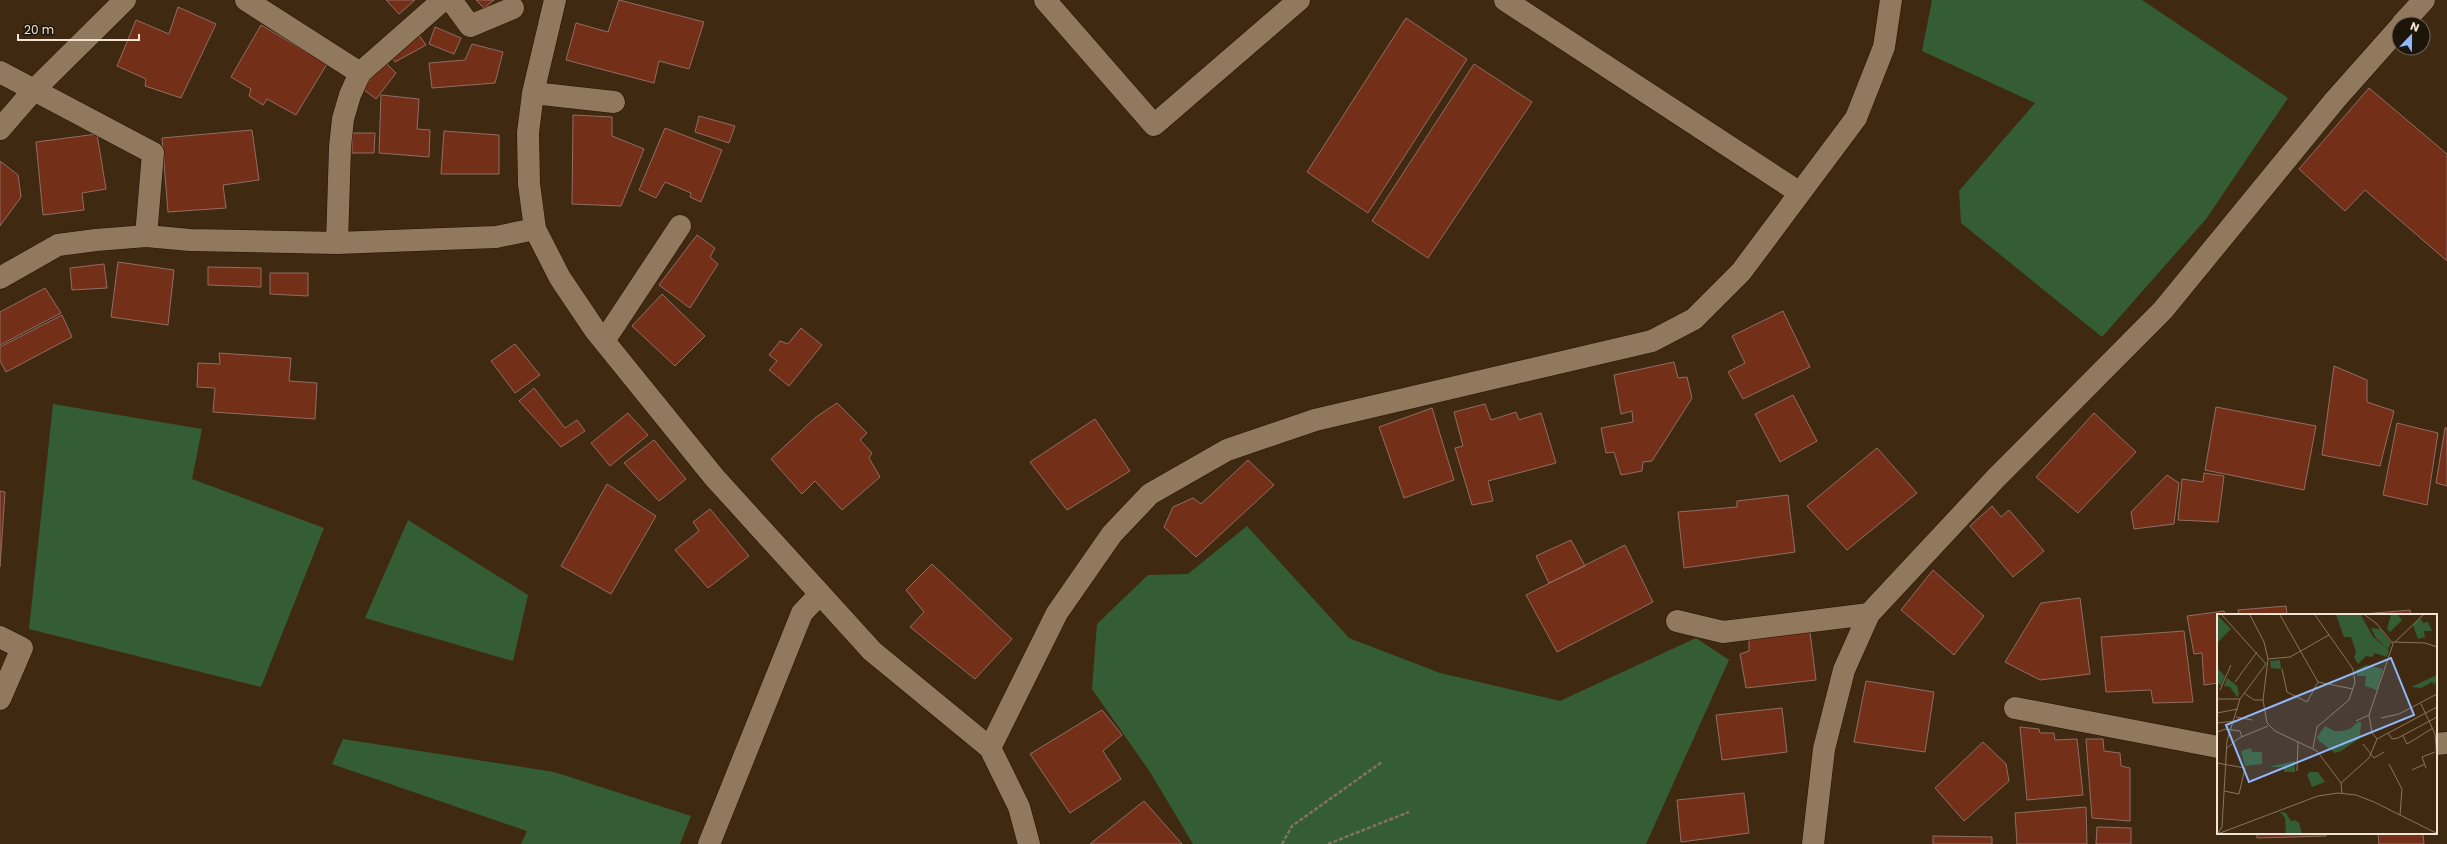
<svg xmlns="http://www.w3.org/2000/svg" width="2447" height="844" font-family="Poppins,sans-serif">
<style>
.green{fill:#345d36}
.building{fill:#742f19;stroke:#916d63}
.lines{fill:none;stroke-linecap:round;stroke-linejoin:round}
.minor-casing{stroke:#251200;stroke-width:23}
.path{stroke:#86735e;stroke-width:2.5;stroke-dasharray:4 2;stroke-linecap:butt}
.minor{stroke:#91795e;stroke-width:22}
.inset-road{fill:none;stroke:#87745f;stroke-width:1}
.view{fill:#90b8fd;fill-opacity:0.15;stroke:#90b8fd;stroke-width:2}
.inset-edge{fill:none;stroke:#f2e4d5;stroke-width:2}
</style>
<rect width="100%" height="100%" fill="#3f2a11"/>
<!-- green -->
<path class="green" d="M1932,0h210l146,98 -82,121 -104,118 -141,-114 -2,-32 76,-88 -113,-52z
M53,404l149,25 -10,50 132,49 -63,159 -232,-58z
M408,520l120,75 -15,66 -148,-43z
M1247,526l102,112 91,35 120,28 136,-63 33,22 -83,184h-453l-43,-72 -58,-83 5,-65 51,-49 40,-1z
M343,739l211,33 137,44 -11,28h-159l6,-13 -195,-67z"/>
<!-- building -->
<path class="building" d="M386,0h29l-16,14z
M476,0h18l-10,8z
M619,0l85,22 -15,47 -30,-8 -5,22 -88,-23 10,-37 32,9z
M178,7l38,17 -35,74 -36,-12 1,-7 -29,-13 19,-46 33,14z
M1406,18l61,41 -99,154 -61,-41z
M261,25l66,39 -31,51 -29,-16 -4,6 -14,-9 2,-7 -20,-12z
M435,27l26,11 -7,16 -25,-10z
M418,34l8,11 -31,17 -7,-10z
M472,44l31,8 -8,31 -63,5 -3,-25 36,-3z
M384,61l12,12 -20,26 -13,-10z
M1474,64l58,38 -104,156 -56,-37z
M2369,88l78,66v107l-82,-71 -20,21 -46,-42z
M381,95l38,4 -2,30 13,1 -1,27 -50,-4z
M573,115l39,2v19l32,13 -23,57 -49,-2z
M699,116l36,10 -6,17 -34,-11z
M665,128l57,22 -21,52 -11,-5 1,-4 -26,-11 -9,16 -17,-8z
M252,130l7,50 -36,5 3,23 -58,4 -6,-74z
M444,131l55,4v39h-58z
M352,133h23l-1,20h-22z
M97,134l9,55 -24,4 2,17 -41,5 -7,-73z
M0,161l18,14 3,22 -21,29z
M697,235l18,13 -5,9 8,7 -28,44 -31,-23z
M118,262l56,8 -6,55 -57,-8z
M104,264l3,24 -35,2 -2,-22z
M208,267l53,1v19l-53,-2z
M270,273h38v23l-38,-2z
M45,288l16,25 -61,32v-33z
M662,294l43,42 -30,30 -43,-40z
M1783,311l27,56 -67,32 -15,-27 17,-9 -13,-27z
M62,315l10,22 -66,35 -6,-11v-14z
M801,328l21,17 -33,41 -20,-16 8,-9 -8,-6 11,-14 8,3z
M515,344l25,31 -25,18 -24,-32z
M219,353l72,5 -2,23 28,2 -2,36 -102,-7 2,-24 -18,-1 1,-24 22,1z
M1674,362l4,16 9,-1 5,21 -40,63 -9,1 -1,9 -21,4 -7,-23 -8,1 -5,-25 32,-6 -1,-11 -11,3 -7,-39z
M2334,366l33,14v22l27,9 -14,55 -58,-11z
M534,388l31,40 12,-8 8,11 -24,16 -42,-46z
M1793,395l24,46 -37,21 -25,-48z
M837,403l30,30 -7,7 12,13 -3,5 11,19 -38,33 -27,-29 -13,13 -31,-35 45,-42z
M1485,404l6,16 25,-8 3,8 22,-7 15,50 -68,18 5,20 -21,4 -17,-57 8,-2 -9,-34z
M2216,407l100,19 -12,64 -99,-20z
M1432,408l22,72 -50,18 -25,-71z
M628,413l20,22 -38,31 -19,-23z
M2094,413l42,39 -58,61 -42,-36z
M1095,419l35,52 -63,39 -37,-48z
M2397,423l41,10 -11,72 -44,-10z
M2445,428h2v58l-11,-3z
M654,440l32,39 -27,22 -35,-38z
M1877,448l40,45 -70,57 -40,-44z
M1248,460l26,25 -78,72 -32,-30 9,-20 20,-9 8,6z
M2204,473l20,3 -6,46 -40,-2 4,-41 21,3z
M2167,475l12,8 -5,41 -40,5 -3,-17z
M607,484l49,32 -45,78 -50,-28z
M0,491l5,1 -5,75z
M1788,495l7,57 -111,16 -6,-56 59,-5v-6z
M1992,506l9,11 8,-7 35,41 -31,26 -43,-51z
M710,509l39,47 -41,32 -33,-38 24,-19 -6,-9z
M1571,540l14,26 -36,17 -13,-27z
M1625,545l28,57 -96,50 -31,-57z
M932,564l80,75 -37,40 -65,-52 14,-15 -18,-22z
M1933,570l51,46 -30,39 -53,-45z
M2080,598l10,76 -50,6 -35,-18 36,-59z
M2286,606l1,9h-48l-1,-5z
M2410,610l1,5h-59z
M2224,611l1,4h-7v68l-14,2 -2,-32 -8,1 -7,-38z
M2184,631l9,71 -40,1 -2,-13 -45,2 -5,-55z
M1810,632l6,48 -70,8 -6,-34 9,-3v-13z
M1866,681l68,11 -9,60 -71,-10z
M1782,708l5,44 -65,8 -6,-45z
M1102,710l20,25 -19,16 18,28 -51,34 -40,-59z
M2020,727l19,2 1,4h14l1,7 22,-1 6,56 -56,5z
M2086,739h17l1,12 16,2 1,13 9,2v53l-38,-3z
M1983,742l23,22 3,17 -45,40 -29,-33z
M1744,793l5,40 -68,9 -4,-42z
M1144,801l38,43h-92z
M2086,807l1,37h-70l-2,-31z
M2097,827l34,1v16h-35z
M2257,833h69v3l-69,2z
M2378,833h45l1,11h-45z
M1933,836l59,1v7h-59z"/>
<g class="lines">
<!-- minor casing -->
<g class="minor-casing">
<path id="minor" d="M246,0l114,73
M451,0l19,26 43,-18
M555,0l-22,93 -5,40 1,51 6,45 25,49 35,52 119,147 158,174 118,97 29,59 10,37
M1045,0l109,125 145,-125
M1505,0l295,193
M2402,24l22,-24
M0,72l153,81 -7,83
M533,93l81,9
M0,129l33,-38 92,-91
M337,243l3,-96 3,-28 7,-24 10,-22 83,-73
M0,278l58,-33 38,-5 50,-4 44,4 147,3 159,-6 39,-8
M604,341l76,-115
M1677,621l46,11 146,-18
M0,637l22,11 -22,51
M2015,708l203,39
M2436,744l11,-1
M990,748l67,-135 55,-79 38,-40 77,-44 88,-30 337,-79 42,-22 47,-47 115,-154 28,-71 7,-47
M709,844l93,-231 18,-19
M1813,844l11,-95 20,-79 25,-56 127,-136 167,-168 172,-210 64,-72"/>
</g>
<!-- path -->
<path class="path" d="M1282,844l10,-18 90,-64
M1328,844l81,-32"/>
<!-- minor -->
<use href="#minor" class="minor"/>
</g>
<!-- overview -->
<g transform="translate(2217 614)">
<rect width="220" height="220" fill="#3f2a11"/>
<path d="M0,1l14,14 -13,13 -1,12zM119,1h25l12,22 16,13 -2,7 -12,-4 -3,4 -6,-1 -8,8 -4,-7 2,-5 -5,-15h-7zM174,1h7l4,5 -12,12 -3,-3zM203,4l3,5 5,-1 4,9h-8l1,6 -7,2 -5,-14zM154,14l9,1 11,14 -3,6 -12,-11zM63,46l1,9 -10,-1 -1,-7zM149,51l17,4 -6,21 -12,-4 1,-10h-9l-1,-6zM0,54l8,8 -4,9 -4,-2zM220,61l-2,10 -3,-3 -11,6 -10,-1zM10,64l10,8 2,8 -2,3 -7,-10 -6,-1zM141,108h3l-1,16 -19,13 -6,2 -16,-12 -2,-4 8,-11 9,5h8l8,-2zM34,134l1,4h10v12l-17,2 -4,-15zM78,147v11h-11v-5h-15zM93,158h8l7,10 -13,5 -5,-12zM63,198l6,1 5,8 4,-1 4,3 3,10h-16l-1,-15z" fill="#345d36"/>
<path class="inset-road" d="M5,1l44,49M33,1l14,27 4,17 -5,41 4,23 8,8 42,20 24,32 1,10M63,1l38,67M148,1l12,9 16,20 -24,71 3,18 5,6M175,28l33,1 12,4M178,28l28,-27M51,45l22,-2 39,-22M65,55l5,23 20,10 11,-20M18,68l22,-30M101,68l35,7M3,76l11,-25M27,79l10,7h9M0,85h23M204,90l14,30 2,24M0,99l21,-4M19,103l16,3M164,104l18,-4 38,-20M139,107l13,-6M0,109l18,-2M0,118l9,-3 14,2 2,6M171,119l4,6 6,-1 39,-21M186,122l4,8 26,-16M146,130l11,14 10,-6M10,134l12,-10 29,-12M96,134l4,-21 32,-27 6,-18 -2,-13 -38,-54M0,149l28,5 -6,26 -15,-3M172,150l13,25 -2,26M209,154l-4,-11 13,-5M195,156l13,-6M80,157l1,-29M124,169l28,-25 8,-19 60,-32M3,219l98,-37 20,-3 18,2 18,7 62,31M6,219h-5l4,-6 5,-86 13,-42 26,-35"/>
<path class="view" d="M174,44l23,57 -165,67 -23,-57z"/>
<rect width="220" height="220" class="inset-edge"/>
</g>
<!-- north arrow -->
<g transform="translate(2411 36) rotate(22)"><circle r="19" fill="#1e150a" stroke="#73685b"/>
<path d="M0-3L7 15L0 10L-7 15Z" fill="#90b8fd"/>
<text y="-6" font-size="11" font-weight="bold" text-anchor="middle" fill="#f2e4d5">N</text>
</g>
<!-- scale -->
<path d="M18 34v6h121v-6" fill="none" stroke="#f2e4d5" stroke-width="2"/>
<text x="24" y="34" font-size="12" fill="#f2e4d5" stroke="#1e150a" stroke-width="3" paint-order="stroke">20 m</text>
</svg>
